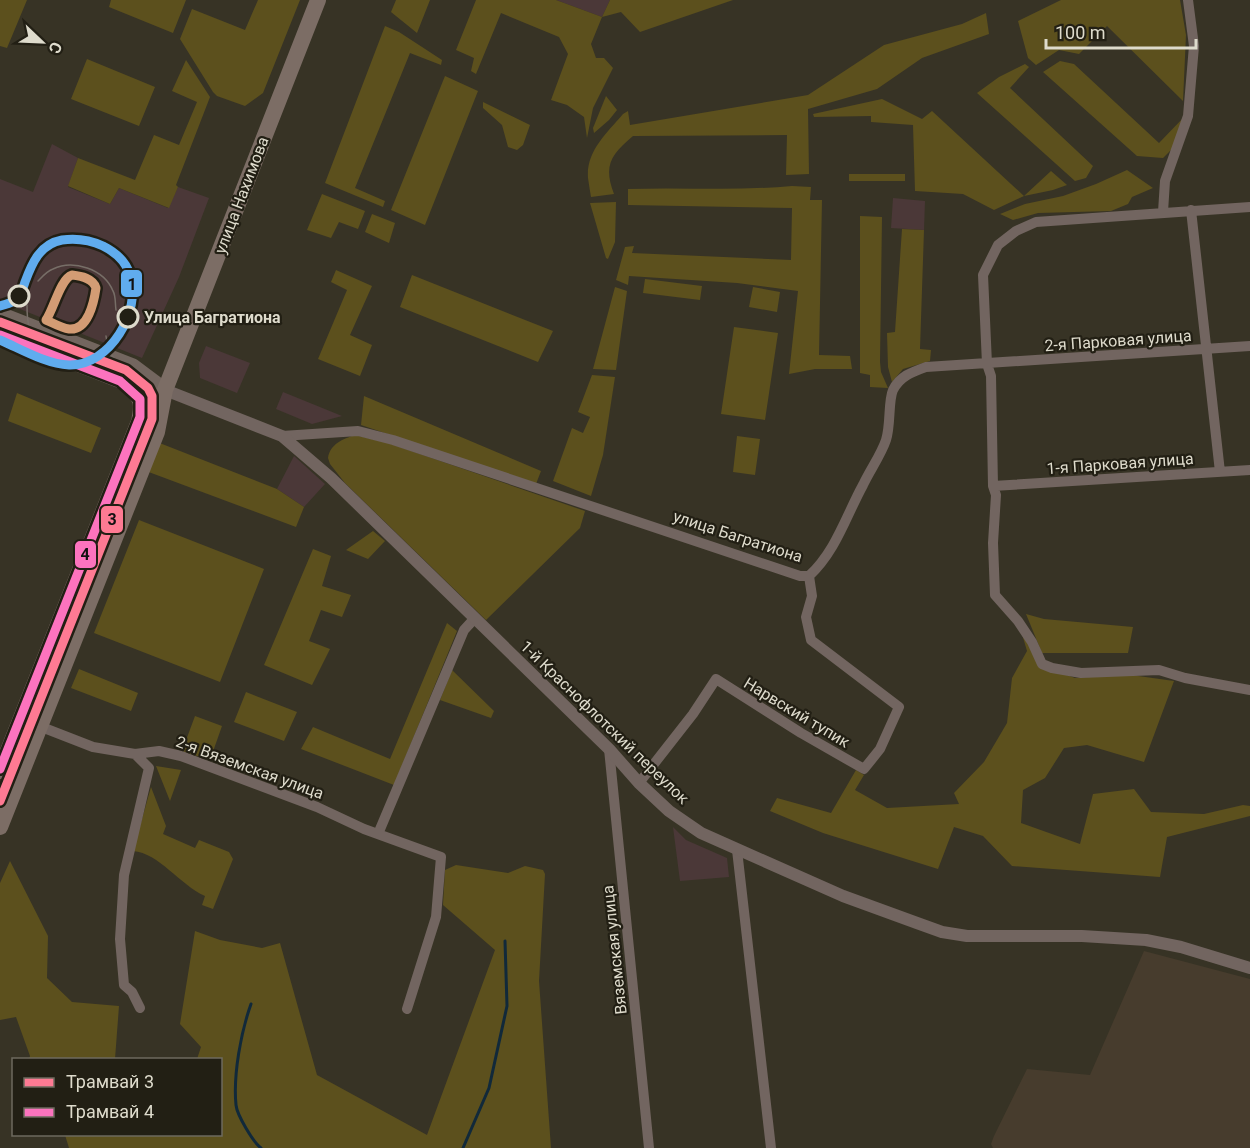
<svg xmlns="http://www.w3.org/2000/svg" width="1250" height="1148" font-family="Roboto,sans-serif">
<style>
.commercial{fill:#4b3838}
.medical{fill:#473c2d}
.green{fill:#5c501d}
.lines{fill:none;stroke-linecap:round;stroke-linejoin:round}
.stream{stroke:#11293a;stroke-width:3}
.minor{stroke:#726560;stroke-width:10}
.tertiary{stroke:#726560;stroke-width:12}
.secondary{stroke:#73665f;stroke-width:15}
.primary{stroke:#7c6d65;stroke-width:16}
.tram{stroke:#776e67;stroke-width:1.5}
.tram-1-casing{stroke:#221f14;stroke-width:14}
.tram-2-casing{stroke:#221f14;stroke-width:14}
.tram-3-casing{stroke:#221f14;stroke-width:14}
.tram-4-casing{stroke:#221f14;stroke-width:14}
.tram-1{stroke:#fe7a93;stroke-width:9}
.tram-2{stroke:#fc73be;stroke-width:9}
.tram-3{stroke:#60acee;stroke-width:9}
.tram-4{stroke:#d39c74;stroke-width:9}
.stop-dot{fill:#221f14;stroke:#dedbcc;stroke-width:3}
.labels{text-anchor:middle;stroke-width:4.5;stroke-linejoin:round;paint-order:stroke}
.street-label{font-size:16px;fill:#dedbcc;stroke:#221f14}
.stop-label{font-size:16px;font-weight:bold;fill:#dedbcc;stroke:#221f14;text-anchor:start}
.line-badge{stroke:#221f14;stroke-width:2}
.pale-badge-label{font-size:16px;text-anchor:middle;font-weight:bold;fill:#111}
</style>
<rect width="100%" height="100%" fill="#373325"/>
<!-- commercial -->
<path class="commercial" d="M556,0h54l-8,17z
M52,144l26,14 -10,29 42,17 9,-16 49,20 10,-21 31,11 -30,79 -37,81 -142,-57v-122l33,13z
M893,198l32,3 -1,29 -33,-2z
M206,346l44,17 -13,30 -37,-15 -1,-15z
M283,392l59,24 -30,8 -36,-15z
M294,456l31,28 -21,23 -27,-18z
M673,827l13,13 41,18 2,19 -49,4z"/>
<!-- medical -->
<path class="medical" d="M1144,951l106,28v169h-257l-2,-4 3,-8 33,-67 63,6z"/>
<!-- green -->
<path class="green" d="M0,0h27l-20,48 -7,-2z
M111,0h75l-13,33 -64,-26z
M258,0h42l-37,93 -18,13 -28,-10 -4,-4 -33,-53 12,-30 53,21z
M396,0h34l-13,33 -26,-21z
M476,0h80l46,17 8,-17h123l-93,32 -19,-20 -19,5 -11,27 5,14h8l9,10 -20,40 -6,30 -3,-21 -17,-12 -16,-5 17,-46 -9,-17 -58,-24 -25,61 -5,-3 3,-13 -18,-8z
M1061,0h119l6,35 -3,66 -76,-75 -28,28 -20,-4 -23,15 -8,-7 -10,-37z
M986,13l3,21 -67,24 -45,31 -69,20 1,65 -23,1 1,-40 -154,1c-22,19 -30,29 -19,58l-23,3c-1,-6 -2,-12 -3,-19 -2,-27 19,-45 35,-64l5,-3 2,14 178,-30 76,-50 78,-21z
M385,26l14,6 43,28 -1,5 -31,-12 -55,135 30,13 -2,6 -58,-24z
M87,59l68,28 -16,39 -68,-27z
M186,60l24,37 -34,88 2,2 -9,21 -50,-20 -9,16 -42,-18 10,-28 57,22 19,-45 25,10 18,-43 -25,-11z
M1060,61l14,3 85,79 26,-27 -11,31 -11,11 -26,-2 -94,-84z
M1025,64l4,3 -19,21 83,78 -7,12 -11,3 -98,-88 22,-16z
M445,76l33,15 -53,134 -34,-15z
M606,96l11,14 -8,10 -15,13 -1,-5z
M882,99l40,20 10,-8 92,85 27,-25 16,14 -14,5 -29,6 -30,14 -31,-16 -48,-3 -2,-66 -42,-3v-6l-57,1 -1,-3z
M483,102l47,23 -7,20 -6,5 -9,-3 -6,-22 -19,-17z
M1127,170l26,18 -21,9 -4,7 -17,7 -73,2 -25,7 -13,-6 25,-10 38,-8 33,-12z
M849,174h56v7h-56z
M792,186l19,1 -1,13h12l-3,155 31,1 2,13h-37l-26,5 9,-83 -61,-8 -108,-7 -1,9 -12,-5 9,-33 9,-1 -2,7 159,7 1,-52 -164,-3v-16c54,-2 110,2 164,-3z
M322,194l43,17 -7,18 -19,-7 -8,16 -24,-8z
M616,202l-1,40 -7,17 -2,-1 -16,-55z
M372,214l23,9 -6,20 -24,-11z
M860,216l22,1 -2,145 1,10 7,16 -18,-1v-12l-10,-2z
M902,229l22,1 -4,119 11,1 -1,11 -27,8 -11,13 -4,-15 -1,-34 8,-1z
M336,270l36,16 -22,49 22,10 -12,31 -42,-17 29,-69 -16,-8z
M412,275l141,56 -15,31 -138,-55z
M645,279l57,7 -2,14 -57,-7z
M615,287l12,4 -11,79 -23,-1z
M753,287l27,5 -3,20 -28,-5z
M734,327l44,6 -13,87 -44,-6z
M592,375l23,2 -12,78 -12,41 -38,-15 19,-53 11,5 7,-16 -12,-5z
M17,393l84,35 -10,25 -83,-32z
M364,396l177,75 -5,13 -175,-59z
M355,435l33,8 197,68 -5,17 -94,92 -141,-137 -15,-19 -2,-6c2,-14 15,-19 27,-23z
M737,436l23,3 -5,36 -22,-3z
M157,442l120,47 27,18 -8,20 -150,-56z
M139,520l125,49 -44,113 -126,-49z
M373,531l12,10 -17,18 -22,-9z
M313,549l18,7 -9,30 29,9 -9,22 -21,-7 -12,31 21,8 -18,36 -48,-20z
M1026,614l18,5 89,8 -5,26h-86z
M447,623l10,8 -63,154 -93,-36 12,-22 77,32z
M1022,634l18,31 35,13 49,-4 50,7 -30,81 -57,-17 -23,3 -19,30 -22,12 -2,33 59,21 13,-50 41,-5 17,23 53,2 39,-9 7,1v10l-83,21 -7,40 -148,-11 -29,-30 -29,-9 -16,42 -115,-36 -53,-22 7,-13 54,15 25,-43 8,5 -9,15 32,18 72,-4 -5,-11 30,-31 23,-39 5,-45 15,-27z
M79,669l59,24 -7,18 -60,-23z
M452,670l42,41 -3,7 -51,-18z
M246,692l51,20 -13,29 -50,-19z
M195,716l27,10 -12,34 -28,-9z
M156,766l25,4 -11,31z
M151,787l15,39 -3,8 32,14 4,-8 30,12 4,7 -20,50 -11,-4 3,-9c-25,-11 -46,-43 -72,-45z
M10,861l38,75 -1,42 25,24 47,4 -4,53h-86l1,-3 -14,-39 -16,3v-137z
M456,865l52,8 17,-7 18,4 2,4 -6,107 12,167h-482l-4,-13 155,-1v-74l-23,-1 4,-12 -21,-23 15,-93 25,9 42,8 18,-5 37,132 110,60 68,-185 -52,-45 2,-35z"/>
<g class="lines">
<!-- stream -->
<path class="stream" d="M251,1004c-10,28 -18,71 -15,101 1,10 17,37 25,43
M463,1148l26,-60 18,-82 -2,-65"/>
<!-- minor -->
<path class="minor" d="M1250,207l-214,15 -20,9 -18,14 -15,30 4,89 4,12 2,110 3,9 -3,48 2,52 23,26 14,21 10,22 10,4 29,5 78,-3 26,8 65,12
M1191,210l29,262
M1163,212l2,-31 23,-65 6,-70 -6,-46
M282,436l76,-5 35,9 407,136h9c27,-25 37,-60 54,-91 7,-15 18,-30 23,-45 5,-15 2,-39 7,-50 7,-14 19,-18 33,-23l324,-21
M993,486l257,-16
M21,719l72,28 42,7 24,-3 22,5 136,51 47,22 77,28 -5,60 -29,92
M609,749l40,399
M135,754l14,14 -25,107 -4,64 4,46 8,7 8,16
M639,783l54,-69 23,-35 85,54 63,36 16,-20 19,-42 -88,-67 -5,-23 6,-21 -3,-20
M378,834l86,-204 11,-12
M737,850l34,298"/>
<!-- tertiary -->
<path class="tertiary" d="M165,390l117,46 49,42 278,271 30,34 30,28 32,22 142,63 74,27 25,9 25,4h115l64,4 35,7 69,21"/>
<!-- secondary -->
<path class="secondary" d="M0,314l133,52 32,24
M0,334l123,48 39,8
M123,382c19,16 20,19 15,42"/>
<!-- primary -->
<path class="primary" d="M0,771l138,-347 25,-31
M0,827l157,-395 8,-42 153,-390"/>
<!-- tram -->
<path class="tram" d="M38,281c4,-4 9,-10 15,-12 20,-10 51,0 60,22 3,5 2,13 3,19
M27,305c0,20 1,26 16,39
M106,336c2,16 7,24 20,34"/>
<!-- tram-1 casing -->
<g class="tram-1-casing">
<path id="tram-1" d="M0,322l126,48 22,18 4,8v23l-152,382"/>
</g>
<!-- tram-2 casing -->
<g class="tram-2-casing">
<path id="tram-2" d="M0,335l120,46 20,18v18l-140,352"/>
</g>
<!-- tram-3 casing -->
<g class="tram-3-casing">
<path id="tram-3" d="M0,306c6,-2 13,-3 17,-7 4,-4 6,-11 8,-17 7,-19 15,-38 37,-42 14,-2 28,0 41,6 12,6 23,15 27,29 12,36 -20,91 -61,90 -23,-1 -48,-16 -69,-25"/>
</g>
<!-- tram-4 casing -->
<g class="tram-4-casing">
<path id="tram-4" d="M72,275c9,1 21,3 24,13 -2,14 -8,43 -27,41 -8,-1 -16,-6 -23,-9 8,-11 14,-41 26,-45z"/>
</g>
<!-- tram-1 -->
<use href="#tram-1" class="tram-1"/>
<!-- tram-2 -->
<use href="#tram-2" class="tram-2"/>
<!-- tram-3 -->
<use href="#tram-3" class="tram-3"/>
<!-- tram-4 -->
<use href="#tram-4" class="tram-4"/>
</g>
<!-- markers -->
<g class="stop-dot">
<circle cx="19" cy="296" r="10"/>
<circle cx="128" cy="317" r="10"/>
</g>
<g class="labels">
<!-- street labels -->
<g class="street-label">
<text transform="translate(241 195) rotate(-69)" y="6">улица Нахимова</text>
<text transform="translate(1118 340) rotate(-4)" y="6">2-я Парковая улица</text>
<text transform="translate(1120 463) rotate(-4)" y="6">1-я Парковая улица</text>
<text transform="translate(738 536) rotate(18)" y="6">улица Багратиона</text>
<text transform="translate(797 712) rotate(31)" y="6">Нарвский тупик</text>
<text transform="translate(605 722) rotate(44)" y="6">1-й Краснофлотский переулок</text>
<text transform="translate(250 767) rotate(20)" y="6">2-я Вяземская улица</text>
<text transform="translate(614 950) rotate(-96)" y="6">Вяземская улица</text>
</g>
<!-- stop labels -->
<g class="stop-label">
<text x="144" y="323">Улица Багратиона</text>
</g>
</g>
<g class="line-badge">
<rect x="120" y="269" width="23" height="29" rx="6" fill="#60acee"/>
<rect x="100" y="505" width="24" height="29" rx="6" fill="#fe7a93"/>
<rect x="74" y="540" width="23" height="29" rx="6" fill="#fc73be"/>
</g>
<g class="pale-badge-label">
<text x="132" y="290">1</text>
<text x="112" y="525">3</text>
<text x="85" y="560">4</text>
</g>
<!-- legend -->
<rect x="12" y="1058" width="210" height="78" fill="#221f14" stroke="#6d6a5e" stroke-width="1.5"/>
<rect x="24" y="1078" width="30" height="9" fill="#fe7a93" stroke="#6d6a5e" stroke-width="1.5"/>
<text x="66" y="1088" font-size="18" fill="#dedbcc">Трамвай 3</text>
<rect x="24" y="1108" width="30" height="9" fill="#fc73be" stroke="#6d6a5e" stroke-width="1.5"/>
<text x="66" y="1118" font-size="18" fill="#dedbcc">Трамвай 4</text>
<!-- north arrow -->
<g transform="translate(42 42) rotate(113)" stroke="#221f14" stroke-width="4.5" paint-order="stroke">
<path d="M0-4.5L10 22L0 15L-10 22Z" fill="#dedbcc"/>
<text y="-9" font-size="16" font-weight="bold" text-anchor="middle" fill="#dedbcc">С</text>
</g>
<!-- scale -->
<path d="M1046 39v9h150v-9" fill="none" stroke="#dedbcc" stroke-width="3"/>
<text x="1055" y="39" font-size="18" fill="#dedbcc" stroke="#221f14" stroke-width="4.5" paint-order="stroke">100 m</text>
</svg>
